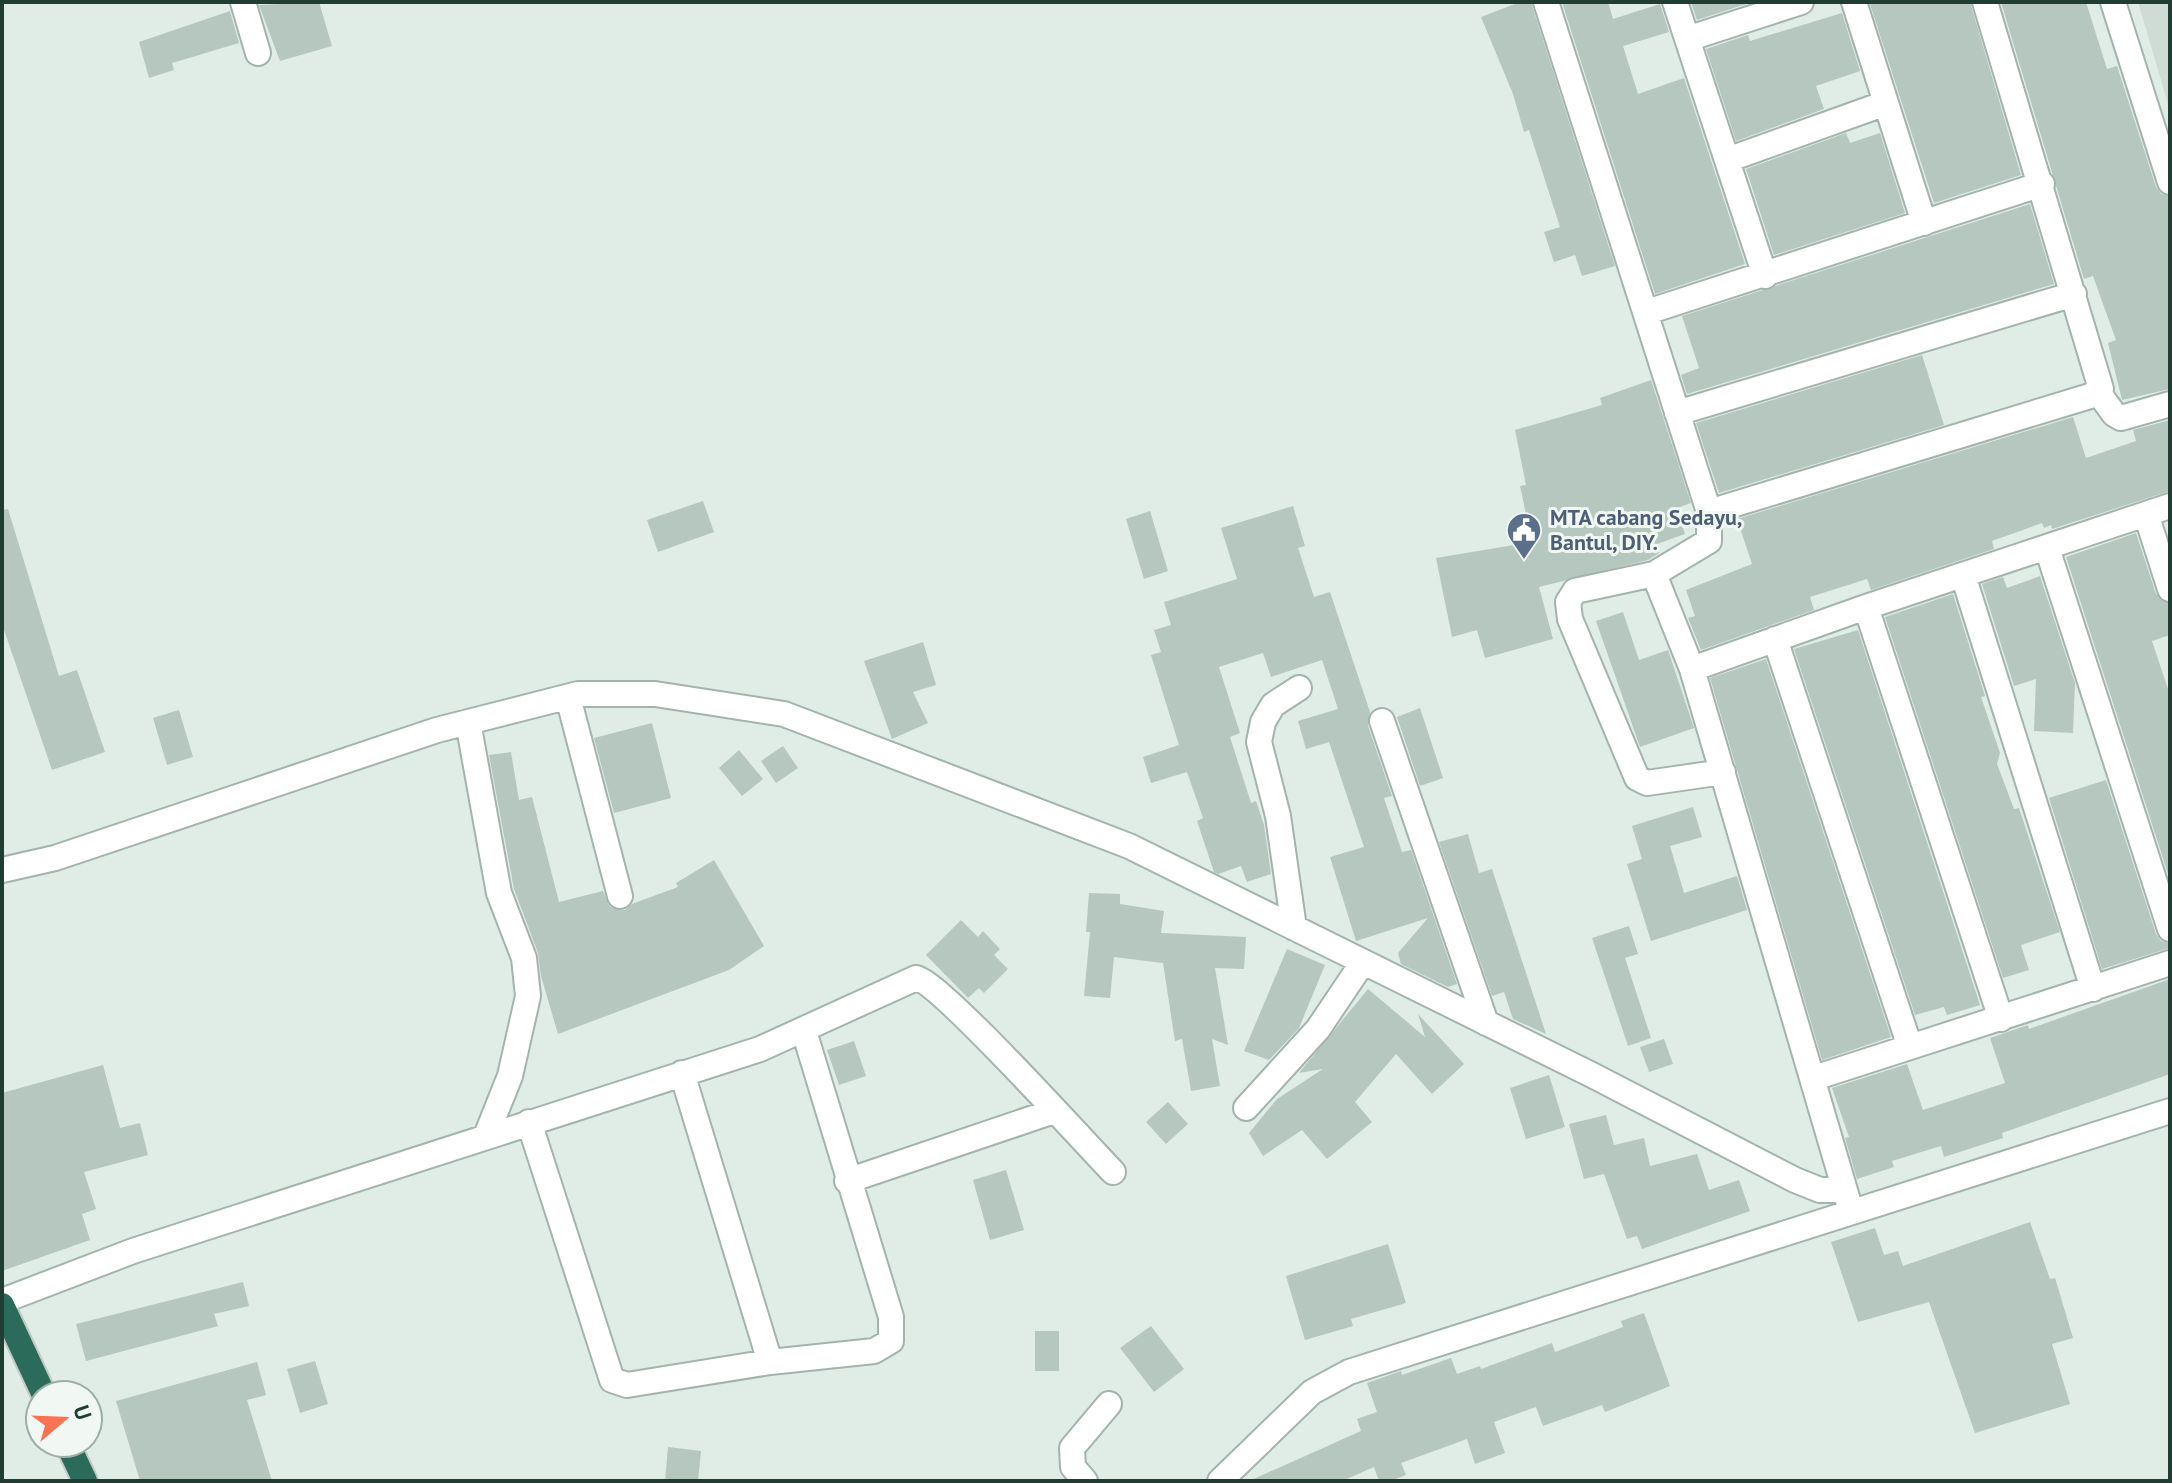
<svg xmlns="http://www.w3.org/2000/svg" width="2172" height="1483" font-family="'PT Sans',sans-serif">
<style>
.built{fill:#cedcd5}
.building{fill:#b6c7bf}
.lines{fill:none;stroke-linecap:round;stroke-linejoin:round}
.street-casing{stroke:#a3b4ad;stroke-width:28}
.highway-casing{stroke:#c1c9c6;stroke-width:28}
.street{stroke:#fff;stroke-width:24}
.highway{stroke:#2a6b5a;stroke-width:24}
.labels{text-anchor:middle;stroke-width:6;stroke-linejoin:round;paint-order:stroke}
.service-label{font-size:22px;font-weight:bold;fill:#4e5e75;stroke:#f1f8f4;text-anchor:start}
</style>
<rect width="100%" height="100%" fill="#e0ece6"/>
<!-- built -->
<path class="built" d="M2138,2h32v109z"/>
<!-- building -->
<path class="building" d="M319,2l13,44 -52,15 -21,-56z
M1520,2h11l84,264 -33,10 -7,-21 -21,7 -10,-30 16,-5 -31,-97 -5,2 -11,-38 -32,-77z
M1562,2h46l5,17 47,-15 9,28 -46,14 15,48 46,-16 61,186 -90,30z
M1691,2h55v2l-49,16z
M1875,2h95l51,173 -87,28 -64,-199z
M2001,2h85l21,67 10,-3 39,121 5,7 9,3v192l-48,11 -14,-57 8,-3 -23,-64 -9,3z
M230,11l9,32 -67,20 2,7 -25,8 -10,-36z
M1842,13l18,58 -44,15 8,23 -88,32 -30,-92 42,-14 2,6z
M1846,133l4,10 30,-10 25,80 -131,42 -28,-86z
M2030,204l24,80 -367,110 -6,-19 18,-7 -17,-52z
M1922,355l22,70 -225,68 -23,-70z
M1651,380l40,123 -14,5 8,26 -28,10 2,9 -11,7 -109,27 14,52 -68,19 -8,-28 -25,7 -16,-79 96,-16 -12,-56 6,-1 -11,-55 87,-25 -2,-7z
M2073,417l13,41 50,-17 -3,-11 37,-10v71l-118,38 -1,-4 -7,3 -2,-5 -50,18 2,8 -123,41 -4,-11 -57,18 4,13 -113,40 -13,-32 7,-2 -9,-26 66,-26 -15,-45z
M703,501l11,31 -56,20 -11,-32z
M1293,506l12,40 -7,2 16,49 16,-5 40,120 -2,14 24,70 -8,2 18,54 9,-2 46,134 -9,3 -47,-23 -3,-11 30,-35 -72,23 -26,-84 34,-10 -35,-105 -23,7 -8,-28 40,-12 -16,-49 -51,17 -8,-24 -44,14 21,66 -10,4 21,66 5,-2 8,24 7,49 -24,8 -6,-16 -23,8 -4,-2 -17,-51 6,-3 -16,-46 -36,11 -8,-26 36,-12 -28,-90 10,-3 -7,-22 17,-5 -7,-23 73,-23 -16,-51z
M8,509l51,167 18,-6 28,82 -53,18 -50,-146v-114z
M1150,511l18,60 -24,8 -18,-60z
M2136,533l20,61 14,10v31l-18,6 18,54v185l-104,-323z
M2040,576l35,107 -2,50 -39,-2 2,-52 -22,7 -32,-102 21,-7 4,11z
M1953,594l32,102 -4,1 19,56 -3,11 17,45 5,-1 41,124 -39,13 8,25 -26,8 -118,-361z
M1623,612l16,48 29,-10 26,78 -54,19 -44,-126z
M1858,630l122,375 -33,10 -3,-8 -29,8 -121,-366z
M923,642l13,43 -23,7 15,31 -36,16 -28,-78z
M1766,659l125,378 -69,23 -112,-382z
M1420,708l23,70 -23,8 -23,-69z
M179,710l14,47 -26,8 -14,-47z
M652,723l19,75 -57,15 -20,-75z
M783,746l15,22 -22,15 -15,-22z
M739,750l24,29 -21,17 -23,-28z
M511,752l8,48 13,-3 27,105 44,-11 7,16 15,3 7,-6 46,-17 -2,-4 38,-23 50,86 -35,24 -171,64 -17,-58 -3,-23 -24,-64 -25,-134z
M2106,780l50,154 5,7 9,3v4l-68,21 -53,-171z
M1693,807l9,30 -32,9 14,47 53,-17 10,34 -96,31 -24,-77 15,-5 -10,-33z
M1468,834l11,39 13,-4 54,165 -33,-15 -9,-27 -12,4 -53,-154z
M1089,893l31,1v10l44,7 -3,22 85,4 -2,32 -29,-1 13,77 -16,-6 8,47 -29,5 -9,-52 -7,2 -12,-78 -49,-6 -4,41 -26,-2 6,-64h-4z
M961,920l17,17 5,-6 17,18 -6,6 14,14 -24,24 -5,-5 -11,10 -42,-43z
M1629,926l9,28 -13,4 26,80 -23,8 -36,-108z
M1287,949l38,16 -26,63 -30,32 -25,-9z
M2170,979v95l-168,59 1,5 -59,19 -3,-11 -49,15 2,6 -37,12 -12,-41 4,-1 -17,-49 75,-24 16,46 82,-27 -15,-45 38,-13 1,4z
M1368,989l57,48 -7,-23 46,50 -32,30 -36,-40 -41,48 17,20 -45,37 -25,-29 -39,26 -14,-23 28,-34 46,-30 -24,4z
M1664,1039l9,25 -24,8 -9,-25z
M854,1041l12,35 -27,9 -12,-35z
M103,1065l17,63 20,-5 8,32 -64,17 12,37 -14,5 8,26 -88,31v-178z
M1549,1075l16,52 -39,12 -16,-51z
M1168,1102l20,22 -22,20 -20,-22z
M1606,1115l8,30 30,-7 6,28 47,-12 12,36 30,-10 11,31 -108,38 -5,-13 -10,3 -23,-65 -20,5 -15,-55z
M1006,1170l18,60 -34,10 -17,-60z
M2030,1222l20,57 5,-1 18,60 -21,6 18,60 -95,29 -46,-131 -71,20 -27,-80 44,-14 9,27 14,-4 5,15z
M1388,1244l18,59 -55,16 2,7 -48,14 -19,-64z
M243,1282l6,24 -35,8 4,12 -132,35 -10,-37z
M1644,1313l26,73 -65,26 -3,-7 -59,21 -7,-19 -42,15 11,31 -30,11 -8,-25 -66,24 5,12 -16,6h-11l-5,-14 -32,14h-93l112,-50 -4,-12 20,-7 -10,-29 34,-12 1,4 49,-17 6,16 23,-8 1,3 71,-26 3,9 68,-25 -2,-6z
M1151,1326l33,43 -30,23 -34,-44z
M1035,1331h24v40h-24z
M315,1361l13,43 -28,9 -13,-44z
M257,1362l9,33 -19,5 25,81h-132l-24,-80z
M668,1447l33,4 -3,30h-33z"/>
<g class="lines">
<!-- street casing -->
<g class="street-casing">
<path id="street" d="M243,2l15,51
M1546,2l163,510v29l-55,33 38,95 159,542
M1675,2l90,274
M1854,2l70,221
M2113,2l57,180
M1687,39l114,-37
M1727,160l159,-57
M1647,312l395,-128
M2098,392l16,22 7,4 49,-14
M1677,413l397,-119
M1709,512l381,-116 11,-7 -116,-387
M2146,514l24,75
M2047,548l123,381
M1654,574l-79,17 -7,11 2,17 67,159 10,5 76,-11
M1963,575l130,414
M1866,607l135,412
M1775,639l135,408 260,-84
M1692,669l174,-62 304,-101
M568,697l52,199
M1382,721l104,302
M468,722l31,171 25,65 4,38 -18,80 -24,60
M2,870l53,-12 382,-128 141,-36h77l129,20 345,132 463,229 203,105 25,10h24
M1294,928l-16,-112 -19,-74 4,-20 10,-17 26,-17
M682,1073l88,289
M1814,1078l96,-31
M1246,1108l72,-79 45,-67
M529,1122l83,258 15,5 143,-23 104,-11 17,-10v-24l-87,-286
M847,1181l207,-70
M2,1301l131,-50 627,-202 156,-71c25,5 168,164 197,194
M1085,1481l-12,-14 -1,-19 37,-44
M1220,1481l92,-89 37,-20 821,-261"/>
</g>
<!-- highway casing -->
<g class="highway-casing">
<path id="highway" d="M2,1305l42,90
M67,1443l18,38"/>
</g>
<!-- street -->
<use href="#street" class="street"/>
<!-- highway -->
<use href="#highway" class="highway"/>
</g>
<!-- icons -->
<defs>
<g id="civic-pin" transform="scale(1.8)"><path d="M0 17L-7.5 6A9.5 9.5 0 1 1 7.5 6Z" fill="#5c6f8a" stroke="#f1f8f4"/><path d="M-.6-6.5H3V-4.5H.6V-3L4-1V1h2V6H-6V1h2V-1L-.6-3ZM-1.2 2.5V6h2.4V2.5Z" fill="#fff"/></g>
</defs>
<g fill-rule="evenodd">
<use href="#civic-pin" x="1524" y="530"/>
</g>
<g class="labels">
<!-- service labels -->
<g class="service-label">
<text x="1550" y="525">MTA cabang Sedayu,<tspan x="1550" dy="25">Bantul, DIY.</tspan></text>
</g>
</g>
<!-- border -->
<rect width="2172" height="1483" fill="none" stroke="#203d34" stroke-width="8"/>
<!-- north arrow -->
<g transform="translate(64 1419) rotate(71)"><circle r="38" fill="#f1f8f4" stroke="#9dada7" stroke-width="2"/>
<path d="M0-6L14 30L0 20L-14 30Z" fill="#f97252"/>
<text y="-12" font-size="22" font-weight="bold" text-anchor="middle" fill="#203d34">U</text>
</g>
</svg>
